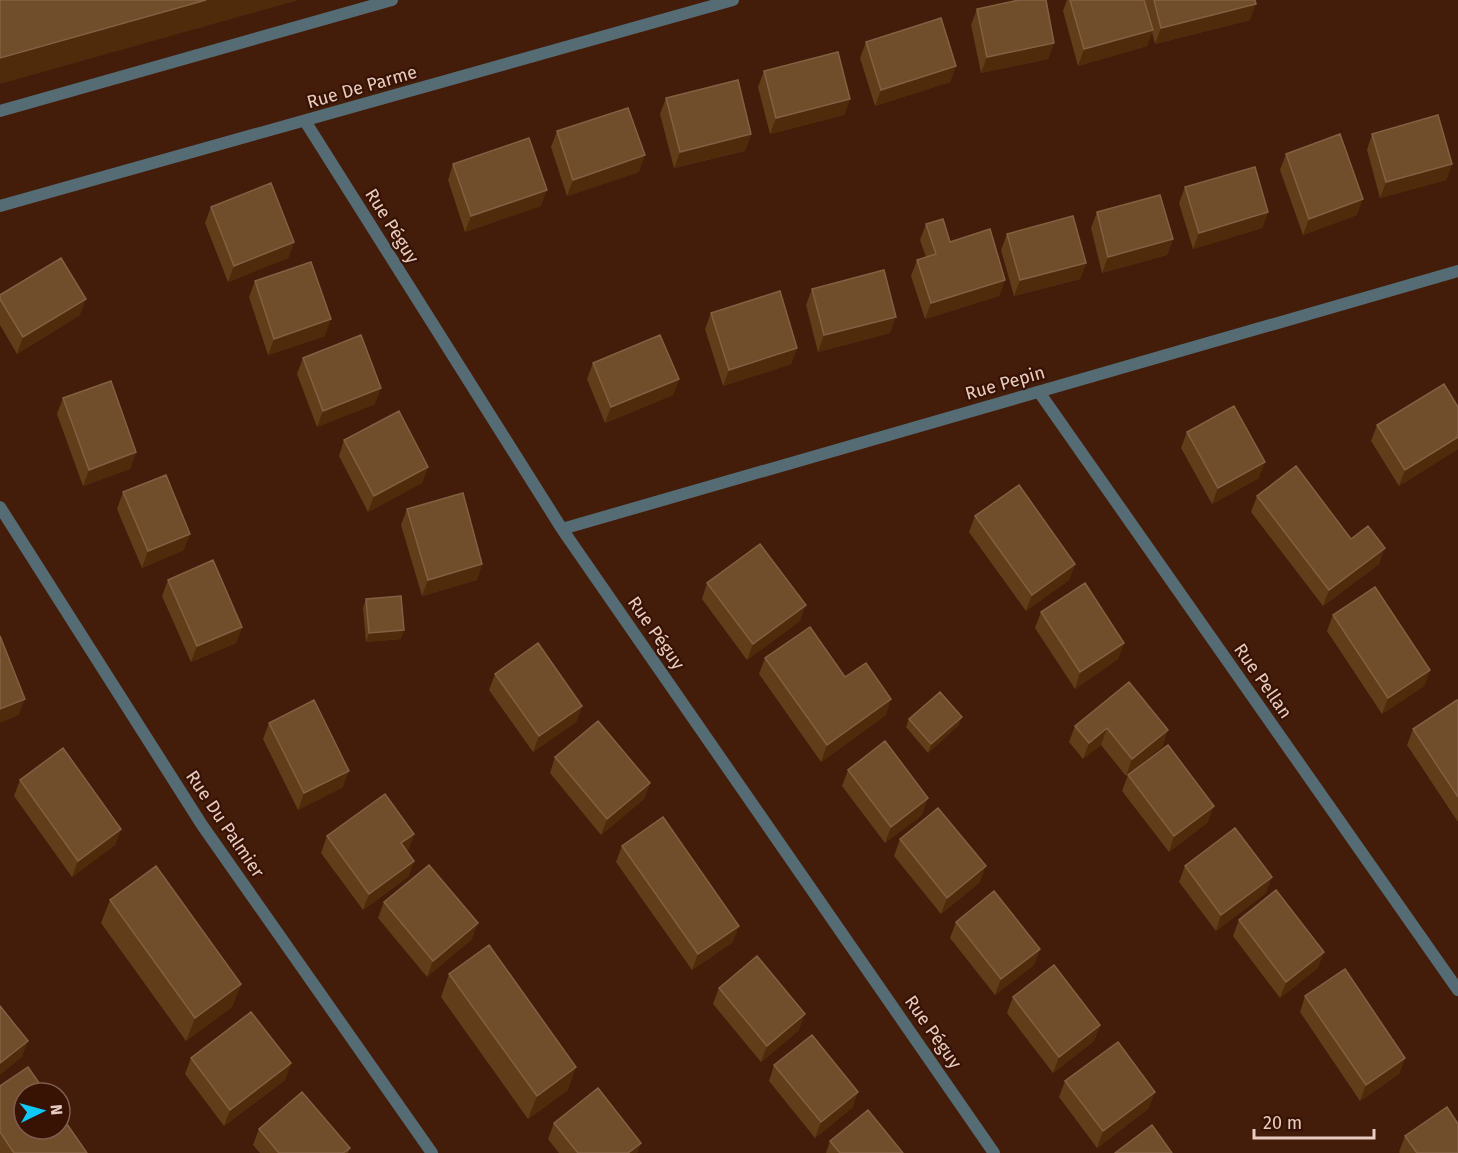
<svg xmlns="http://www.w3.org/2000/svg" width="1458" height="1153" font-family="'Fira Sans',sans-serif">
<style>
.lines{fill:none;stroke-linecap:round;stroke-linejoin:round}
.service{stroke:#556c74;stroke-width:12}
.minor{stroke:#556c74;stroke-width:12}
.wall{fill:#613e19}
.shaded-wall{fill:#4f2a0b}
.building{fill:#704d2b;stroke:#826143;stroke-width:1.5}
.labels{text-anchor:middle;stroke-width:4.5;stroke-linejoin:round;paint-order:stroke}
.street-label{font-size:18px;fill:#e8cdc2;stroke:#381202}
</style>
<rect width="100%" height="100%" fill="#441c0a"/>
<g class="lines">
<!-- service -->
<path class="service" d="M0,111l392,-111"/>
<!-- minor -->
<path class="minor" d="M305,121l257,408 432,624
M0,206l733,-206
M1039,392l419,598
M0,507l202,318 230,328
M562,529l896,-258"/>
</g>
<!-- wall -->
<path class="wall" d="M1067,0h188l-5,20 -95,24 -3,-12 -5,14 -69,20 -15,-55z
M977,9l77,34 -6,16 -67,14 -10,-48z
M866,42l90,24 -6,16 -75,24 -15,-48z
M764,71l86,28 -6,16 -74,19 -12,-47z
M666,98l85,36 -6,17 -71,17 -14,-54z
M557,131l82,41 -72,24 -16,-49z
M1372,134l80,30 -6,16 -66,18 -13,-48z
M1286,154l71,61 -54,20 -23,-65z
M453,164l88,42 -76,26 -17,-52z
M1185,187l83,25 -6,16 -69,21 -14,-46z
M211,207l83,35 -6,16 -60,24 -23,-59z
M1097,212l76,27 -6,16 -65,18 -11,-45z
M926,224l24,18 55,38 -6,16 -74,23 -14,-43 6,-16 9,-3 -6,-17z
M1007,234l79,29 -6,16 -66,17 -13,-46z
M255,281l70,55 -57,19 -19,-58z
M812,289l78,44 -72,19 -12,-47z
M0,295l80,20 -63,39 -17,-29z
M711,313l86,35 -6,16 -68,22 -18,-57z
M303,358l72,46 -58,23 -20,-53z
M593,363l86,16 -6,16 -68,28 -18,-44z
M63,398l73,54 -6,17 -47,17 -26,-72z
M1458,407v42l-59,37 -28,-45 6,-16z
M1187,432l72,46 -47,26 -31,-56z
M344,440l84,27 -6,16 -54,29 -29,-56z
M123,492l61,58 -42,18 -25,-59z
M1257,496l94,43 28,25 -56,42 -72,-94z
M407,509l75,55 -5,16 -55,16 -21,-71z
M975,516l100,48 -6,16 -43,31 -57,-79z
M168,580l74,47 -6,16 -45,19 -29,-66z
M707,583l93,38 -53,39 -45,-61z
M366,599l35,40 -35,3 -3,-34z
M1041,612l83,31 -6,16 -43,30 -40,-61z
M1333,615l97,55 -6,16 -42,28 -55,-83z
M765,658l80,19 41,38 -65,47 -62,-88z
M495,674l87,32 -6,16 -43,30 -44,-62z
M1129,682l34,64 -37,30 -25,-31 -18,14 -14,-17 6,-16z
M1458,701v121l-51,-77 6,-16z
M909,719l50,6 -31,28 -22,-26z
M269,723l74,64 -45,23 -35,-71z
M555,757l95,26 -6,16 -43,36 -51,-62z
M848,770l74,45 -37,28 -43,-57z
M1128,775l80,47 -39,30 -47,-61z
M20,780l101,49 -6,16 -43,32 -58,-81z
M414,834l-6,16 -1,1 7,10 -6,16 -45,33 -42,-57 6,-17z
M900,839l80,43 -39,32 -47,-58z
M622,846l111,96 -41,28 -76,-108z
M1185,866l81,27 -50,38 -37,-49z
M110,900l131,84 -9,23 -46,34 -85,-118z
M384,902l88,37 -45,38 -49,-59z
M1239,920l79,48 -38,30 -47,-62z
M956,922l84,27 -6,16 -39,30 -45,-57z
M449,974l119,116 -40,29 -87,-122z
M719,988l80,42 -38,32 -48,-58z
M1305,996l100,62 -6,16 -39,27 -60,-89z
M1013,997l87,28 -6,16 -41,32 -46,-60z
M191,1058l100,5 -6,17 -61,46 -39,-52z
M774,1065l84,27 -6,16 -37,30 -46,-57z
M1065,1081l84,27 -52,40 -38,-51z
M0,1086l87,67h-87z
M554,1123l87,20 -4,10h-78l-11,-14z
M259,1129l91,19 -2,5h-88l-7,-8z
M1405,1136l53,17h-58l-1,-1z
M830,1141l73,12h-77z"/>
<!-- shaded-wall -->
<path class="shaded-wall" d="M206,0h93l-299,84v-26z
M1256,4l-6,16 -95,24 6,-16z
M1153,30l-6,16 -69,20 6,-17z
M1054,43l-6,16 -67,14 6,-16z
M956,66l-6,16 -75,24 6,-16z
M850,99l-6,16 -74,19 6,-16z
M751,134l-6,17 -71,17 6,-16z
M645,155l-6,17 -72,24 6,-16z
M1452,164l-6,16 -66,18 6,-16z
M547,190l-6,16 -76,26 6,-16z
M1363,199l-6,16 -54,20 6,-16z
M1268,212l-6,16 -69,21 6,-16z
M1173,239l-6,16 -65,18 6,-16z
M294,242l-6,16 -60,24 6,-16z
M1086,263l-6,16 -66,17 6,-16z
M1005,280l-6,16 -74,23 6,-16z
M86,299l-6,16 -63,39 6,-17z
M896,317l-6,16 -72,19 6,-17z
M331,319l-6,17 -57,19 6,-16z
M797,348l-6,16 -68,22 6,-16z
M679,379l-6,16 -68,28 6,-16z
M381,388l-6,16 -58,23 6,-16z
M1458,437v12l-59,37 6,-16z
M136,452l-6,17 -47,17 6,-16z
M1265,462l-6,16 -47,26 6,-16z
M428,467l-6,16 -54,29 6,-16z
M190,534l-6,16 -42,18 6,-17z
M1385,548l-6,16 -56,42 6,-16z
M482,564l-5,16 -55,16 6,-16z
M1075,564l-6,16 -43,31 6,-16z
M806,605l-6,16 -53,39 6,-16z
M242,627l-6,16 -45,19 6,-16z
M404,630l-3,9 -35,3 3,-9z
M1124,643l-6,16 -43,30 5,-17z
M1430,670l-6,16 -42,28 6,-16z
M25,699l-6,16 -19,8v-14z
M891,699l-5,16 -65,47 6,-17z
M582,706l-6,16 -43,30 6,-16z
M962,717l-3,8 -31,28 3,-9z
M1107,728l-6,17 -18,14 6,-16z
M1168,730l-5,16 -37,30 6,-17z
M349,771l-6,16 -45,23 6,-17z
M650,783l-6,16 -43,36 6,-16z
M928,798l-6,17 -37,28 6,-16z
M1214,806l-6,16 -39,30 5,-16z
M121,829l-6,16 -43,32 6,-16z
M414,834l-6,16 -13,9 6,-16z
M414,861l-6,16 -45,33 6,-16z
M986,866l-6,16 -39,32 6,-16z
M1272,877l-6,16 -50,38 5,-16z
M478,923l-6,16 -45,38 6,-16z
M739,926l-6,16 -41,28 6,-16z
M1040,949l-6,16 -39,30 6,-16z
M1324,952l-6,16 -38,30 6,-16z
M241,984l-9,23 -46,34 9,-23z
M805,1014l-6,16 -38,32 6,-16z
M1100,1025l-6,16 -41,32 6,-16z
M28,1041l-6,16 -22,18v-12z
M1405,1058l-6,16 -39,27 6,-16z
M291,1063l-6,17 -61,46 6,-16z
M576,1067l-8,23 -40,29 9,-23z
M858,1092l-6,16 -37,30 6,-16z
M1155,1092l-6,16 -52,40 6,-17z
M641,1143l-4,10h-9z"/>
<!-- building -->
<path class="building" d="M0,0h206l-206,58z
M1019,0h27l8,43 -67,14 -10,-48z
M1070,0h74l9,30 -69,19z
M1154,0h101l1,4 -95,24z
M941,18l15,48 -75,24 -15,-48z
M838,52l12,47 -74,19 -12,-47z
M738,80l13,54 -71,18 -14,-54z
M628,108l17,47 -72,25 -16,-49z
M1438,115l14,49 -66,18 -14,-48z
M1340,134l23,65 -54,20 -23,-65z
M529,138l18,52 -76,26 -18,-52z
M1255,167l13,45 -69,21 -14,-46z
M271,183l23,59 -60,24 -23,-59z
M1160,195l13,44 -65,18 -11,-45z
M1073,216l13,47 -66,17 -13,-46z
M943,219l7,23 40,-13 15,51 -74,23 -14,-43 19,-6 -10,-30z
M61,258l25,41 -63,38 -23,-38v-4z
M311,262l20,57 -57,20 -19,-58z
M884,270l12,47 -72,18 -12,-46z
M780,291l17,57 -68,22 -18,-57z
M361,335l20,53 -58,23 -20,-53z
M660,335l19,44 -68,28 -18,-44z
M111,381l25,71 -47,18 -26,-72z
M1444,384l14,23v30l-53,33 -28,-45z
M1234,406l31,56 -47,26 -31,-56z
M399,411l29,56 -54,29 -30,-56z
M1296,466l55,73 17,-13 17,22 -56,42 -72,-94z
M166,475l24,59 -42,17 -25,-59z
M1019,485l56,79 -43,31 -57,-79z
M463,493l19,71 -54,16 -21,-71z
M760,544l46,61 -53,39 -46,-61z
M213,560l29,67 -45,19 -29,-66z
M1085,583l39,60 -44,29 -39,-60z
M1375,587l55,83 -42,28 -55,-83z
M401,596l3,34 -35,3 -3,-34z
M810,627l35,50 21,-14 25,36 -64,46 -62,-87z
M0,636l25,63 -25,10z
M538,643l44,63 -43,30 -44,-62z
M1129,682l39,48 -36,29 -25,-31 -18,15 -14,-17z
M940,692l22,25 -31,27 -22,-25z
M314,700l35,71 -45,22 -35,-70z
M1457,700l1,1v96l-45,-68z
M598,721l52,62 -43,36 -52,-62z
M885,741l43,57 -37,29 -43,-57z
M1168,745l46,61 -40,30 -46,-61z
M63,748l58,81 -43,32 -58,-81z
M385,794l29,40 -13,9 13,18 -45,33 -42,-58z
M938,808l48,58 -39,32 -47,-59z
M663,817l76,109 -41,28 -76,-108z
M1235,828l37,49 -51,38 -36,-49z
M429,865l49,58 -45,38 -49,-59z
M156,866l85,118 -46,34 -85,-118z
M1276,890l48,62 -38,30 -47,-62z
M994,891l46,58 -39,30 -45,-57z
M489,945l87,122 -39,29 -88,-122z
M757,956l48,58 -38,32 -48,-58z
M1054,965l46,60 -41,32 -46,-60z
M1345,969l60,89 -39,27 -61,-89z
M0,1006l28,35 -28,22z
M251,1012l40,51 -61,47 -39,-52z
M812,1035l46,57 -37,30 -47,-57z
M1118,1042l37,50 -52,39 -38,-50z
M28,1067l18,26h-22v36h36v-15l27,39h-73l-14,-21v-46z
M598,1088l43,55 -13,10h-50l-24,-30z
M302,1092l48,56 -7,5h-64l-20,-24z
M1447,1107l11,17v29h-41l-12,-17z
M868,1110l35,43h-63l-10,-12z
M1152,1125l20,28h-57z"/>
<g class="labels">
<!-- street labels -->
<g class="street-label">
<text transform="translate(362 87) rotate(-16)" y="6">Rue De Parme</text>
<text transform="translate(392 226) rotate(58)" y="6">Rue Péguy</text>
<text transform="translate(1005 383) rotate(-16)" y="6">Rue Pepin</text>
<text transform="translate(656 633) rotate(55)" y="6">Rue Péguy</text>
<text transform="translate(1263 681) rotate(55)" y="6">Rue Pellan</text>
<text transform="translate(225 824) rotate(56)" y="6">Rue Du Palmier</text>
<text transform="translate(933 1032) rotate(55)" y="6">Rue Péguy</text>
</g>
</g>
<!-- north arrow -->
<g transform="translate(42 1111) rotate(85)"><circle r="28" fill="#381202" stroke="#7e5d4f" stroke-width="1.5"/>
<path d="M0-4.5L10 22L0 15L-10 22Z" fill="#0ecafa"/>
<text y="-9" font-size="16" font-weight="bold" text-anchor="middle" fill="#e8cdc2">N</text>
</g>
<!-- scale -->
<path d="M1254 1129v9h120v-9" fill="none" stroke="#e8cdc2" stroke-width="3"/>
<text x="1263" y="1129" font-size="18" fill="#e8cdc2" stroke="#381202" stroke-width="4.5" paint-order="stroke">20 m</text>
</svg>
